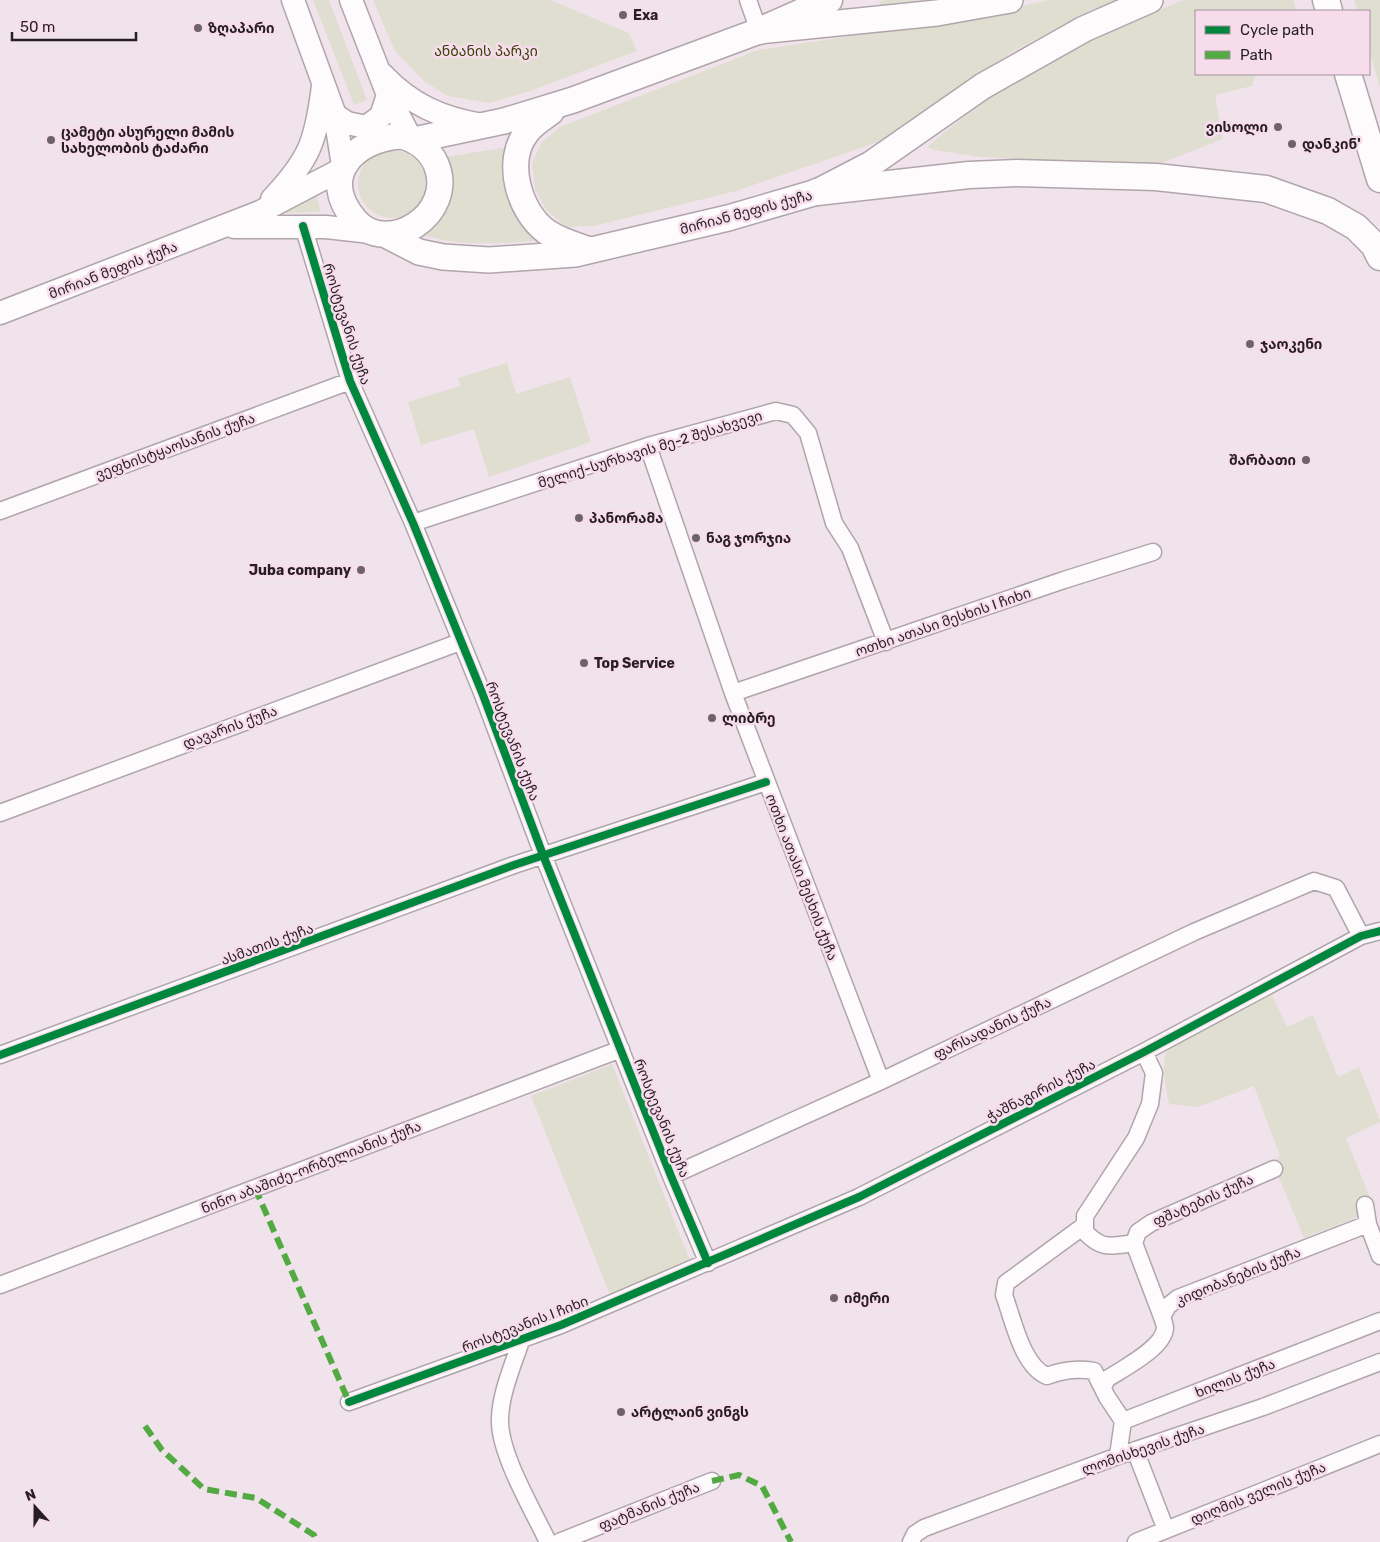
<svg xmlns="http://www.w3.org/2000/svg" width="1380" height="1542" font-family="Rubik,'Noto Sans Georgian',sans-serif">
<style>
.green{fill:#e0ded0}
.lines{fill:none;stroke-linecap:round;stroke-linejoin:round}
.minor-casing{stroke:#b0a5ab;stroke-width:19}
.secondary-casing{stroke:#b0a5ab;stroke-width:25}
.primary-casing{stroke:#b0a5ab;stroke-width:28}
.trunk-casing{stroke:#b0a5ab;stroke-width:29}
.minor{stroke:#fdfbfc;stroke-width:16}
.secondary{stroke:#fdfbfc;stroke-width:22}
.primary{stroke:#fdfbfc;stroke-width:25}
.trunk{stroke:#fdfbfc;stroke-width:26}
.quiet{stroke:#53aa43;stroke-width:6;stroke-dasharray:12 6;stroke-linecap:butt}
.cycleway-casing{stroke:#f7ddec;stroke-width:11}
.cycleway{stroke:#00873e;stroke-width:8}
.poi-dot{fill:#6e6369;stroke:#f7ddec;stroke-width:2}
.labels{text-anchor:middle;stroke-width:5;stroke-linejoin:round;paint-order:stroke}
.poi-label{font-size:14px;font-weight:bold;fill:#271e23;stroke:#f7ddec;text-anchor:start}
.park-label{font-size:14px;fill:#393f06;stroke:#f7ddec}
.street-label{font-size:14px;fill:#271e23;stroke:#f7ddec}
</style>
<rect width="100%" height="100%" fill="#f1e3eb"/>
<!-- green -->
<path class="green" d="M313,0h16l38,100 -13,5z
M373,0h177l79,33 8,18 -107,40 -40,12 -42,-7 -23,-14 -30,-31z
M886,0h50l-55,6 -2,-4z
M1049,0h70l-28,10 -76,40 -137,92 -142,49 -142,35 -27,1 -20,-16 -12,-22 -3,-25 9,-21 19,-16 198,-77 199,-30z
M1184,0h109l4,11h-101v63h60l-4,12 -37,9 8,44 -67,26 -176,-8 -45,-7 -8,-3c37,-31 76,-61 118,-85 44,-25 92,-43 139,-62z
M1354,0h26v88l-11,-38v-39h-12z
M503,148c1,47 2,55 31,93 -38,3 -75,5 -111,-6 28,-24 34,-44 22,-78z
M358 184a34 34 0 1 1 68 0a34 34 0 1 1-68 0Z
M316,195l5,17 -37,1z
M507,363l9,31 54,-17 21,65 -102,35 -15,-48 -53,16 -13,-43 52,-16 -2,-8z
M1271,993l16,34 26,-12 25,62 21,-10 21,53v2l-34,16 29,72 -71,28 -32,-77 8,-5 -26,-70 -56,21 -29,-3c-3,-17 -9,-38 -2,-54z
M612,1064l79,199 -81,32 -79,-199z"/>
<g class="lines">
<!-- minor casing -->
<g class="minor-casing">
<path id="minor" d="M748,0l11,31
M303,226l47,155 63,142 70,172 60,160 128,321 37,87
M648,446l85,247 148,388
M0,511l350,-130
M413,523l235,-77 128,-35 17,4 15,18 26,90 16,25 36,94
M733,693l331,-113 89,-28
M0,813l460,-171
M0,1055l514,-190 252,-83
M671,1176l210,-95 313,-149 120,-51 22,7 25,48
M1365,1205l3,19 12,32
M1085,1225l-79,58 -2,12c9,24 18,71 43,81 15,-6 30,-8 47,-5l13,26 16,24
M1134,1243c-23,3 -32,7 -49,-11v-16l51,-78 14,-34 4,-31 -10,-21
M1134,1243l4,-11 13,-9 123,-54
M0,1285l621,-236
M1162,1317l6,-11 10,-8 190,-74
M521,1341c-8,24 -20,51 -21,77 -2,34 33,92 48,124
M1103,1387l4,-8c15,-10 57,-31 58,-51 0,-3 -2,-8 -3,-11l-28,-74
M349,1402l212,-77 298,-128 285,-145 217,-116 19,-5
M1123,1421l257,-100
M1135,1450l31,80
M1118,1456l5,-35
M559,1542l153,-61
M911,1542l4,-8 9,-6 194,-72 145,-49 117,-45
M1136,1542l244,-98"/>
</g>
<!-- secondary casing -->
<g class="secondary-casing">
<path id="secondary" d="M293,0l42,115 8,51
M351,0l37,95 23,44
M383,75c28,30 59,43 99,50
M335,115l12,8 19,4 15,-11 7,-21
M272,199c38,-40 44,-58 51,-113
M234,227h92l45,5
M0,313l260,-101 82,-43"/>
</g>
<!-- primary casing -->
<g class="primary-casing">
<path id="primary" d="M551,112c-8,6 -18,12 -24,20 -23,29 -8,80 20,100 13,9 28,13 43,18
M401,136c16,4 28,13 35,28 21,50 -49,94 -81,56 -37,-43 -2,-81 46,-84z
M414,140l90,-19 69,-21 186,-69 178,-18 73,-13
M386,235l33,17 24,5 46,3 86,-6 153,-36 89,-26 54,-28 112,-78 101,-57 66,-29"/>
</g>
<!-- trunk casing -->
<g class="trunk-casing">
<path id="trunk" d="M1326,0l3,11
M759,31l70,-31
M1348,74l32,105
M817,192l152,-17 48,-2 139,4 110,12 62,22 28,16 18,18 6,12"/>
</g>
<!-- minor -->
<use href="#minor" class="minor"/>
<!-- secondary -->
<use href="#secondary" class="secondary"/>
<!-- primary -->
<use href="#primary" class="primary"/>
<!-- trunk -->
<use href="#trunk" class="trunk"/>
<!-- quiet -->
<path class="quiet" d="M255,1188l94,214
M145,1426l17,24 42,39 52,9 58,37 3,7
M712,1481l27,-6 23,11 29,56"/>
<!-- cycleway casing -->
<g class="cycleway-casing">
<path id="cycleway" d="M303,226l47,155 63,142 70,172 60,160 128,321 37,87
M0,1055l514,-190 252,-83
M349,1402l212,-77 298,-128 285,-145 217,-116 19,-5"/>
</g>
<!-- cycleway -->
<use href="#cycleway" class="cycleway"/>
</g>
<!-- markers -->
<g class="poi-dot">
<circle cx="623" cy="15" r="5"/>
<circle cx="198" cy="28" r="5"/>
<circle cx="1278" cy="127" r="5"/>
<circle cx="51" cy="140" r="5"/>
<circle cx="1292" cy="144" r="5"/>
<circle cx="1250" cy="344" r="5"/>
<circle cx="1306" cy="460" r="5"/>
<circle cx="579" cy="518" r="5"/>
<circle cx="696" cy="538" r="5"/>
<circle cx="361" cy="570" r="5"/>
<circle cx="584" cy="663" r="5"/>
<circle cx="712" cy="718" r="5"/>
<circle cx="834" cy="1298" r="5"/>
<circle cx="621" cy="1412" r="5"/>
</g>
<g class="labels">
<!-- poi labels -->
<g class="poi-label">
<text x="633" y="20">Exa</text>
<text x="208" y="33">ზღაპარი</text>
<text x="1268" y="132" text-anchor="end">ვისოლი</text>
<text x="61" y="137">ცამეტი ასურელი მამის<tspan x="61" dy="16">სახელობის ტაძარი</tspan></text>
<text x="1302" y="149">დანკინ'</text>
<text x="1260" y="349">ჯაოკენი</text>
<text x="1296" y="465" text-anchor="end">შარბათი</text>
<text x="589" y="523">პანორამა</text>
<text x="706" y="543">ნაგ ჯორჯია</text>
<text x="351" y="575" text-anchor="end">Juba company</text>
<text x="594" y="668">Top Service</text>
<text x="722" y="723">ლიბრე</text>
<text x="844" y="1303">იმერი</text>
<text x="631" y="1417">არტლაინ ვინგს</text>
</g>
<!-- park labels -->
<g class="park-label">
<text x="486" y="56">ანბანის პარკი</text>
</g>
<!-- street labels -->
<g class="street-label">
<text transform="translate(746 212) rotate(-15)" y="5">მირიან მეფის ქუჩა</text>
<text transform="translate(113 270) rotate(-21)" y="5">მირიან მეფის ქუჩა</text>
<text transform="translate(347 324) rotate(72)" y="5">როსტევანის ქუჩა</text>
<text transform="translate(175 446) rotate(-20)" y="5">ვეფხისტყაოსანის ქუჩა</text>
<text transform="translate(650 449) rotate(-17)" y="5">მელიქ-სურხავის მე-2 შესახვევი</text>
<text transform="translate(943 622) rotate(-19)" y="5">ოთხი ათასი მესხის I ჩიხი</text>
<text transform="translate(230 727) rotate(-20)" y="5">დავარის ქუჩა</text>
<text transform="translate(513 741) rotate(69)" y="5">როსტევანის ქუჩა</text>
<text transform="translate(802 877) rotate(69)" y="5">ოთხი ათასი მესხის ქუჩა</text>
<text transform="translate(267 944) rotate(-20)" y="5">ასმათის ქუჩა</text>
<text transform="translate(992 1028) rotate(-25)" y="5">ფარსადანის ქუჩა</text>
<text transform="translate(1041 1090) rotate(-27)" y="5">ჭაშნაგირის ქუჩა</text>
<text transform="translate(662 1118) rotate(68)" y="5">როსტევანის ქუჩა</text>
<text transform="translate(311 1167) rotate(-21)" y="5">ნინო აბაშიძე-ორბელიანის ქუჩა</text>
<text transform="translate(1203 1200) rotate(-24)" y="5">ფშატების ქუჩა</text>
<text transform="translate(1238 1276) rotate(-22)" y="5">კიდობანების ქუჩა</text>
<text transform="translate(525 1324) rotate(-21)" y="5">როსტევანის I ჩიხი</text>
<text transform="translate(1235 1378) rotate(-21)" y="5">ხილის ქუჩა</text>
<text transform="translate(1143 1449) rotate(-19)" y="5">ლომისხევის ქუჩა</text>
<text transform="translate(1258 1493) rotate(-22)" y="5">დიღმის ველის ქუჩა</text>
<text transform="translate(649 1506) rotate(-22)" y="5">ფატმანის ქუჩა</text>
</g>
</g>
<!-- legend -->
<rect x="1195" y="10" width="175" height="65" fill="#f7ddec" stroke="#a4919c"/>
<rect x="1205" y="26" width="25" height="8" fill="#00873e" stroke="#a4919c"/>
<text x="1240" y="35" font-size="15" fill="#271e23">Cycle path</text>
<rect x="1205" y="51" width="25" height="8" fill="#53aa43" stroke="#a4919c"/>
<text x="1240" y="60" font-size="15" fill="#271e23">Path</text>
<!-- north arrow -->
<g transform="translate(35 1507) rotate(339)" stroke="#f7ddec" stroke-width="4" paint-order="stroke">
<path d="M0-4L9 19L0 12L-9 19Z" fill="#271e23"/>
<text y="-8" font-size="14" font-weight="bold" text-anchor="middle" fill="#271e23">N</text>
</g>
<!-- scale -->
<path d="M12 32v8h124v-8" fill="none" stroke="#271e23" stroke-width="2.5"/>
<text x="20" y="32" font-size="15" fill="#271e23" stroke="#f7ddec" stroke-width="4" paint-order="stroke">50 m</text>
</svg>
